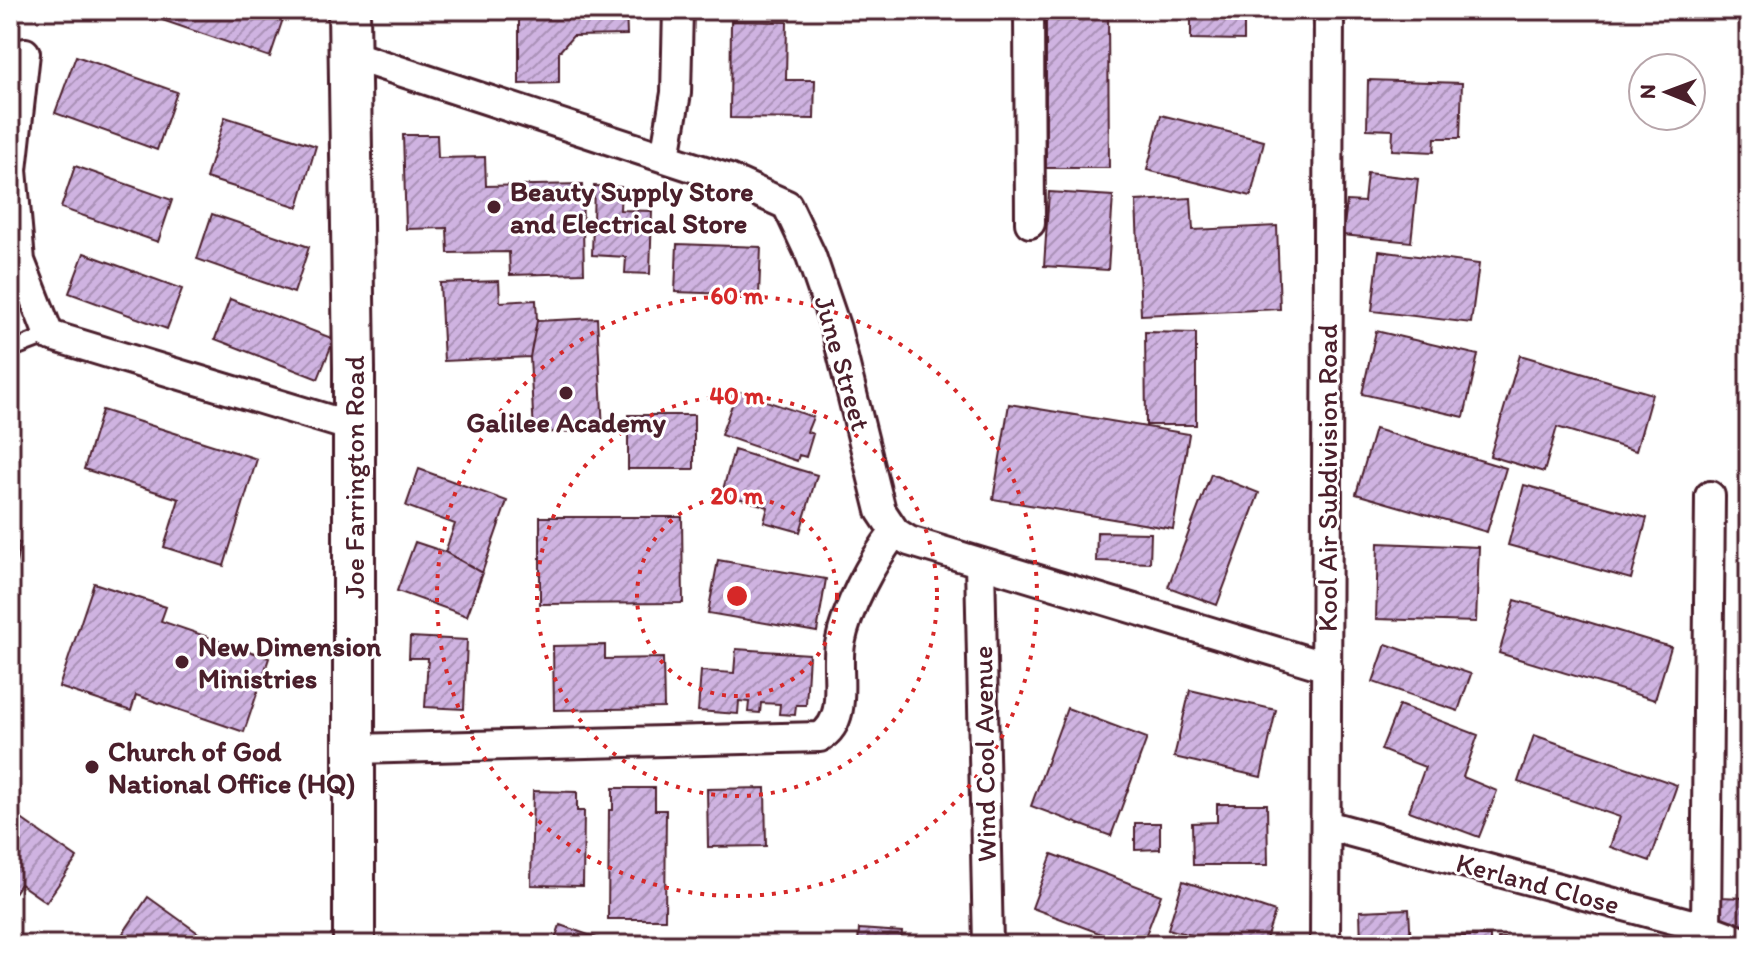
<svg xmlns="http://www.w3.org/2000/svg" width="1759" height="955" font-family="Itim,sans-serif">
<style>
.building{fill:url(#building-hatch);stroke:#4a1f2b;stroke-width:2}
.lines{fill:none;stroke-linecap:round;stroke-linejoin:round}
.lane-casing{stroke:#4a1f2b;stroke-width:20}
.street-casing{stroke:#4a1f2b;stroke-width:34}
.secondary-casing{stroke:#4a1f2b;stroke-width:46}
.lane{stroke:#fff;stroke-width:14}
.street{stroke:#fff;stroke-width:28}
.secondary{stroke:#fff;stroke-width:40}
.ring{fill:none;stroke:#d62828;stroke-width:4;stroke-dasharray:4 8}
.poi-dot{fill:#4a1f2b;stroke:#fff;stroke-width:3}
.labels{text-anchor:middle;stroke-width:6;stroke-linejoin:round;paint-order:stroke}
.poi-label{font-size:28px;font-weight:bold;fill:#4a1f2b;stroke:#fff;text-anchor:start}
.street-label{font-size:28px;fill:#4a1f2b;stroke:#fff}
.centre{fill:#d62828;stroke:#fff;stroke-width:4}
.ring-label{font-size:24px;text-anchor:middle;font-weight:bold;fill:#d62828;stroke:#fff;stroke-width:6;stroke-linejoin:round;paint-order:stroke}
</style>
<defs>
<pattern id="building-hatch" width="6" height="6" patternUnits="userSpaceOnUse" patternTransform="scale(2)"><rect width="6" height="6" fill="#cfb3e1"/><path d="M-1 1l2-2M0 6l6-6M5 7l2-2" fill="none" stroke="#aa91b7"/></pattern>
</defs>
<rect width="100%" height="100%" fill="#fff"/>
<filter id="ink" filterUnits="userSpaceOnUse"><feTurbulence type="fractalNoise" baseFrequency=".0125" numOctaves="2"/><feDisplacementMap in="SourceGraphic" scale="16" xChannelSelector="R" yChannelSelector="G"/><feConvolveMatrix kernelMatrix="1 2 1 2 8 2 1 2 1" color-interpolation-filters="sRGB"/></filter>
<g filter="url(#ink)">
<!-- building -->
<path class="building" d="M133,10h153l-16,47z
M519,10h107l1,25 -54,1 -14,16v31l-40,1z
M1191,10h53v30l-53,-1z
M1046,14h62l1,154h-63z
M731,21l56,1 -1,58h29l-1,39 -84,-1z
M76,56l101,36 -20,58 -102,-37z
M1368,80l94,3 -2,55h-25l-1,14 -42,-2 1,-20 -26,-1z
M1161,115l103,26 -13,55 -104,-26z
M225,117l91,29 -18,61 -92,-29z
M403,135h34l1,23 47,-1 1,29 96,-2 2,89 -74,2 -1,-23 -61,1 -1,-25 -41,1z
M75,166l97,34 -14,42 -97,-34z
M1367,173l51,6 -7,63 -68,-7 4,-34 17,1z
M594,186l27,1 -1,23 32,1 -2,63 -25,-1 1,-16 -34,-2z
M1049,192l64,4 -5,74 -64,-4z
M1191,198l2,32 84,-4 3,83 -139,6 -5,-114z
M212,214l97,33 -15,46 -97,-34z
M677,244l84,3 -2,48 -84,-3z
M1379,251l100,13 -8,59 -99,-12z
M84,253l98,36 -15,40 -98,-36z
M499,281l1,21 36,-2 1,21 60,-3 6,112 -69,3 -4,-76 -86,4 -4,-78z
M230,299l104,40 -16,40 -103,-40z
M597,318l6,112 -69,3 -4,-76 7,-36z
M1376,331l102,24 -14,62 -102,-23z
M1145,332l51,1v92h-50z
M1520,355l132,39 -16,57 -79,-24 -13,45 -54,-16z
M737,391l76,26 -6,15 6,2 -7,23 -7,-2 -2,6 -76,-26z
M1009,404l180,30 -16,95 -180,-30z
M102,410l155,49 -33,107 -60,-19 15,-48 -95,-30z
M628,415h66v54h-66z
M1375,429l131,39 -19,64 -131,-38z
M734,450l83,25 -17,57 -36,-10 4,-15 -46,-14z
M419,469l88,32 -40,115 -70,-25 18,-49 30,10 10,-28 -49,-18z
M1211,474l48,19 -42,112 -49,-18z
M1524,485l123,33 -16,61 -123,-34z
M540,517h142l1,86 -143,1z
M1097,532l54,1 -1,30 -54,-2z
M10,541l10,2 -10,52z
M415,542l30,10 38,21 -16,43 -70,-25z
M1378,543l101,4 -3,75 -100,-3z
M718,560l108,19 -9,53 -109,-19z
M94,583l72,24 -5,14 108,37 -25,74 -108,-37 -5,16 -72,-24z
M1515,600l156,47 -16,53 -156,-47z
M410,637l57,3 -3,69 -39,-2 3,-49h-19z
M1386,644l85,30 -13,37 -85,-29z
M605,645v14l58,-1 1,50 -110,2 -1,-64z
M736,649l73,5 -3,51h-10l-1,10 -16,-1 1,-10 -19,-1 -1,10 -12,-1 1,-10 -10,-1 -1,13 -40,-3 3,-40 33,2z
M1190,690l86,20 -15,67 -87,-20z
M1399,705l79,30 -15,42 34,14 -18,46 -70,-26 16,-44 -44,-17z
M1067,708l80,30 -36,98 -80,-30z
M1534,735l143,50 -27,76 -40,-14 10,-30 -102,-35z
M613,788h42v22h11l-1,109h-57l1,-109h4z
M765,788l1,58 -58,1 -1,-58z
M533,791l44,1v19h7l-1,75 -52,-1z
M1217,804h50l1,61h-75l-1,-42 25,-1z
M10,811l67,47 -31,44 -26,-18 -10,15z
M1135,823h25v26l-25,1z
M1052,854l109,41 -19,50h-11l-99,-37z
M1749,879v56l-2,-7 -32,-2 2,-29 31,1z
M1183,881l92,31 -11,33h-77l3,-10 -22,-6z
M148,897l60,43 -3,5h-90z
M1409,909l2,36h-50l-1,-34z
M560,925l57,20h-64z
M859,929l43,3 -1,13h-43z
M1421,936h69v9h-69z
M1563,937v8h-64l-1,-7z"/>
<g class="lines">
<!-- lane casing -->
<g class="lane-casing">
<path id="lane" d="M10,350l39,-15"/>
</g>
<!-- street casing -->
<g class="street-casing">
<path id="street" d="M1029,10l1,213
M25,53l-13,117 8,91 29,74 304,92
M351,55l378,124 58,26 24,51 25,73 45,182 14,21 14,9 418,126
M665,157l11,-64 2,-83
M980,563l8,382
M355,749l465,-12c30,-18 15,-63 20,-93 7,-37 32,-83 55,-112
M1326,825l380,103 43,16
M1706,928l4,-432
M1325,945l4,-935"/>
</g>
<!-- secondary casing -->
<g class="secondary-casing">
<path id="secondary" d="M349,10l5,358v577"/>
</g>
<!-- lane -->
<use href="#lane" class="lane"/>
<!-- street -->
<use href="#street" class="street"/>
<!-- secondary -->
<use href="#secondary" class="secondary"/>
</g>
</g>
<!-- distance rings -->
<g class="ring">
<circle cx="737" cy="596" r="100"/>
<circle cx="737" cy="596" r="200"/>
<circle cx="737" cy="596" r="300"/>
</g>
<!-- markers -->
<g class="poi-dot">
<circle cx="494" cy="207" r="8"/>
<circle cx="566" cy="393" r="8"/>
<circle cx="182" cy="662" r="8"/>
<circle cx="92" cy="767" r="8"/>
</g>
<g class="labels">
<!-- poi labels -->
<g class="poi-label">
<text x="510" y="201">Beauty Supply Store<tspan x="510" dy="32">and Electrical Store</tspan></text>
<text x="566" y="432" text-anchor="middle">Galilee Academy</text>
<text x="198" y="656">New Dimension<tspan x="198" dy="32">Ministries</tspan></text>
<text x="108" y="761">Church of God<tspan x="108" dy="32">National Office (HQ)</tspan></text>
</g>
<!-- street labels -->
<g class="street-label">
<text transform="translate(843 363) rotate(74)" y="10">June Street</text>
<text transform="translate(354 477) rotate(-90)" y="10">Joe Farrington Road</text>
<text transform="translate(1327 478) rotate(-90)" y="10">Kool Air Subdivision Road</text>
<text transform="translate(984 754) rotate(-91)" y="10">Wind Cool Avenue</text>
<text transform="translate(1538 883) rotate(15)" y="10">Kerland Close</text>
</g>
</g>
<circle cx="737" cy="596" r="12" class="centre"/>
<g class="ring-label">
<text x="737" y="304">60 m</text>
<text x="737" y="404">40 m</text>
<text x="737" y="504">20 m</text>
</g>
<!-- margin -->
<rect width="1759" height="955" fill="none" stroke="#fff" stroke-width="40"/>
<rect x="20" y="20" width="1719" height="915" fill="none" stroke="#4a1f2b" stroke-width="3" filter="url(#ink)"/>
<!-- north arrow -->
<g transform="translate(1667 92) rotate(271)"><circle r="38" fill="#ffffff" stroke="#b7a5aa" stroke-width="2"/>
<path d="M0-6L14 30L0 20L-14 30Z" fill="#4a1f2b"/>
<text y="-12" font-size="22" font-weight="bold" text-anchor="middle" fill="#4a1f2b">N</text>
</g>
</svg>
